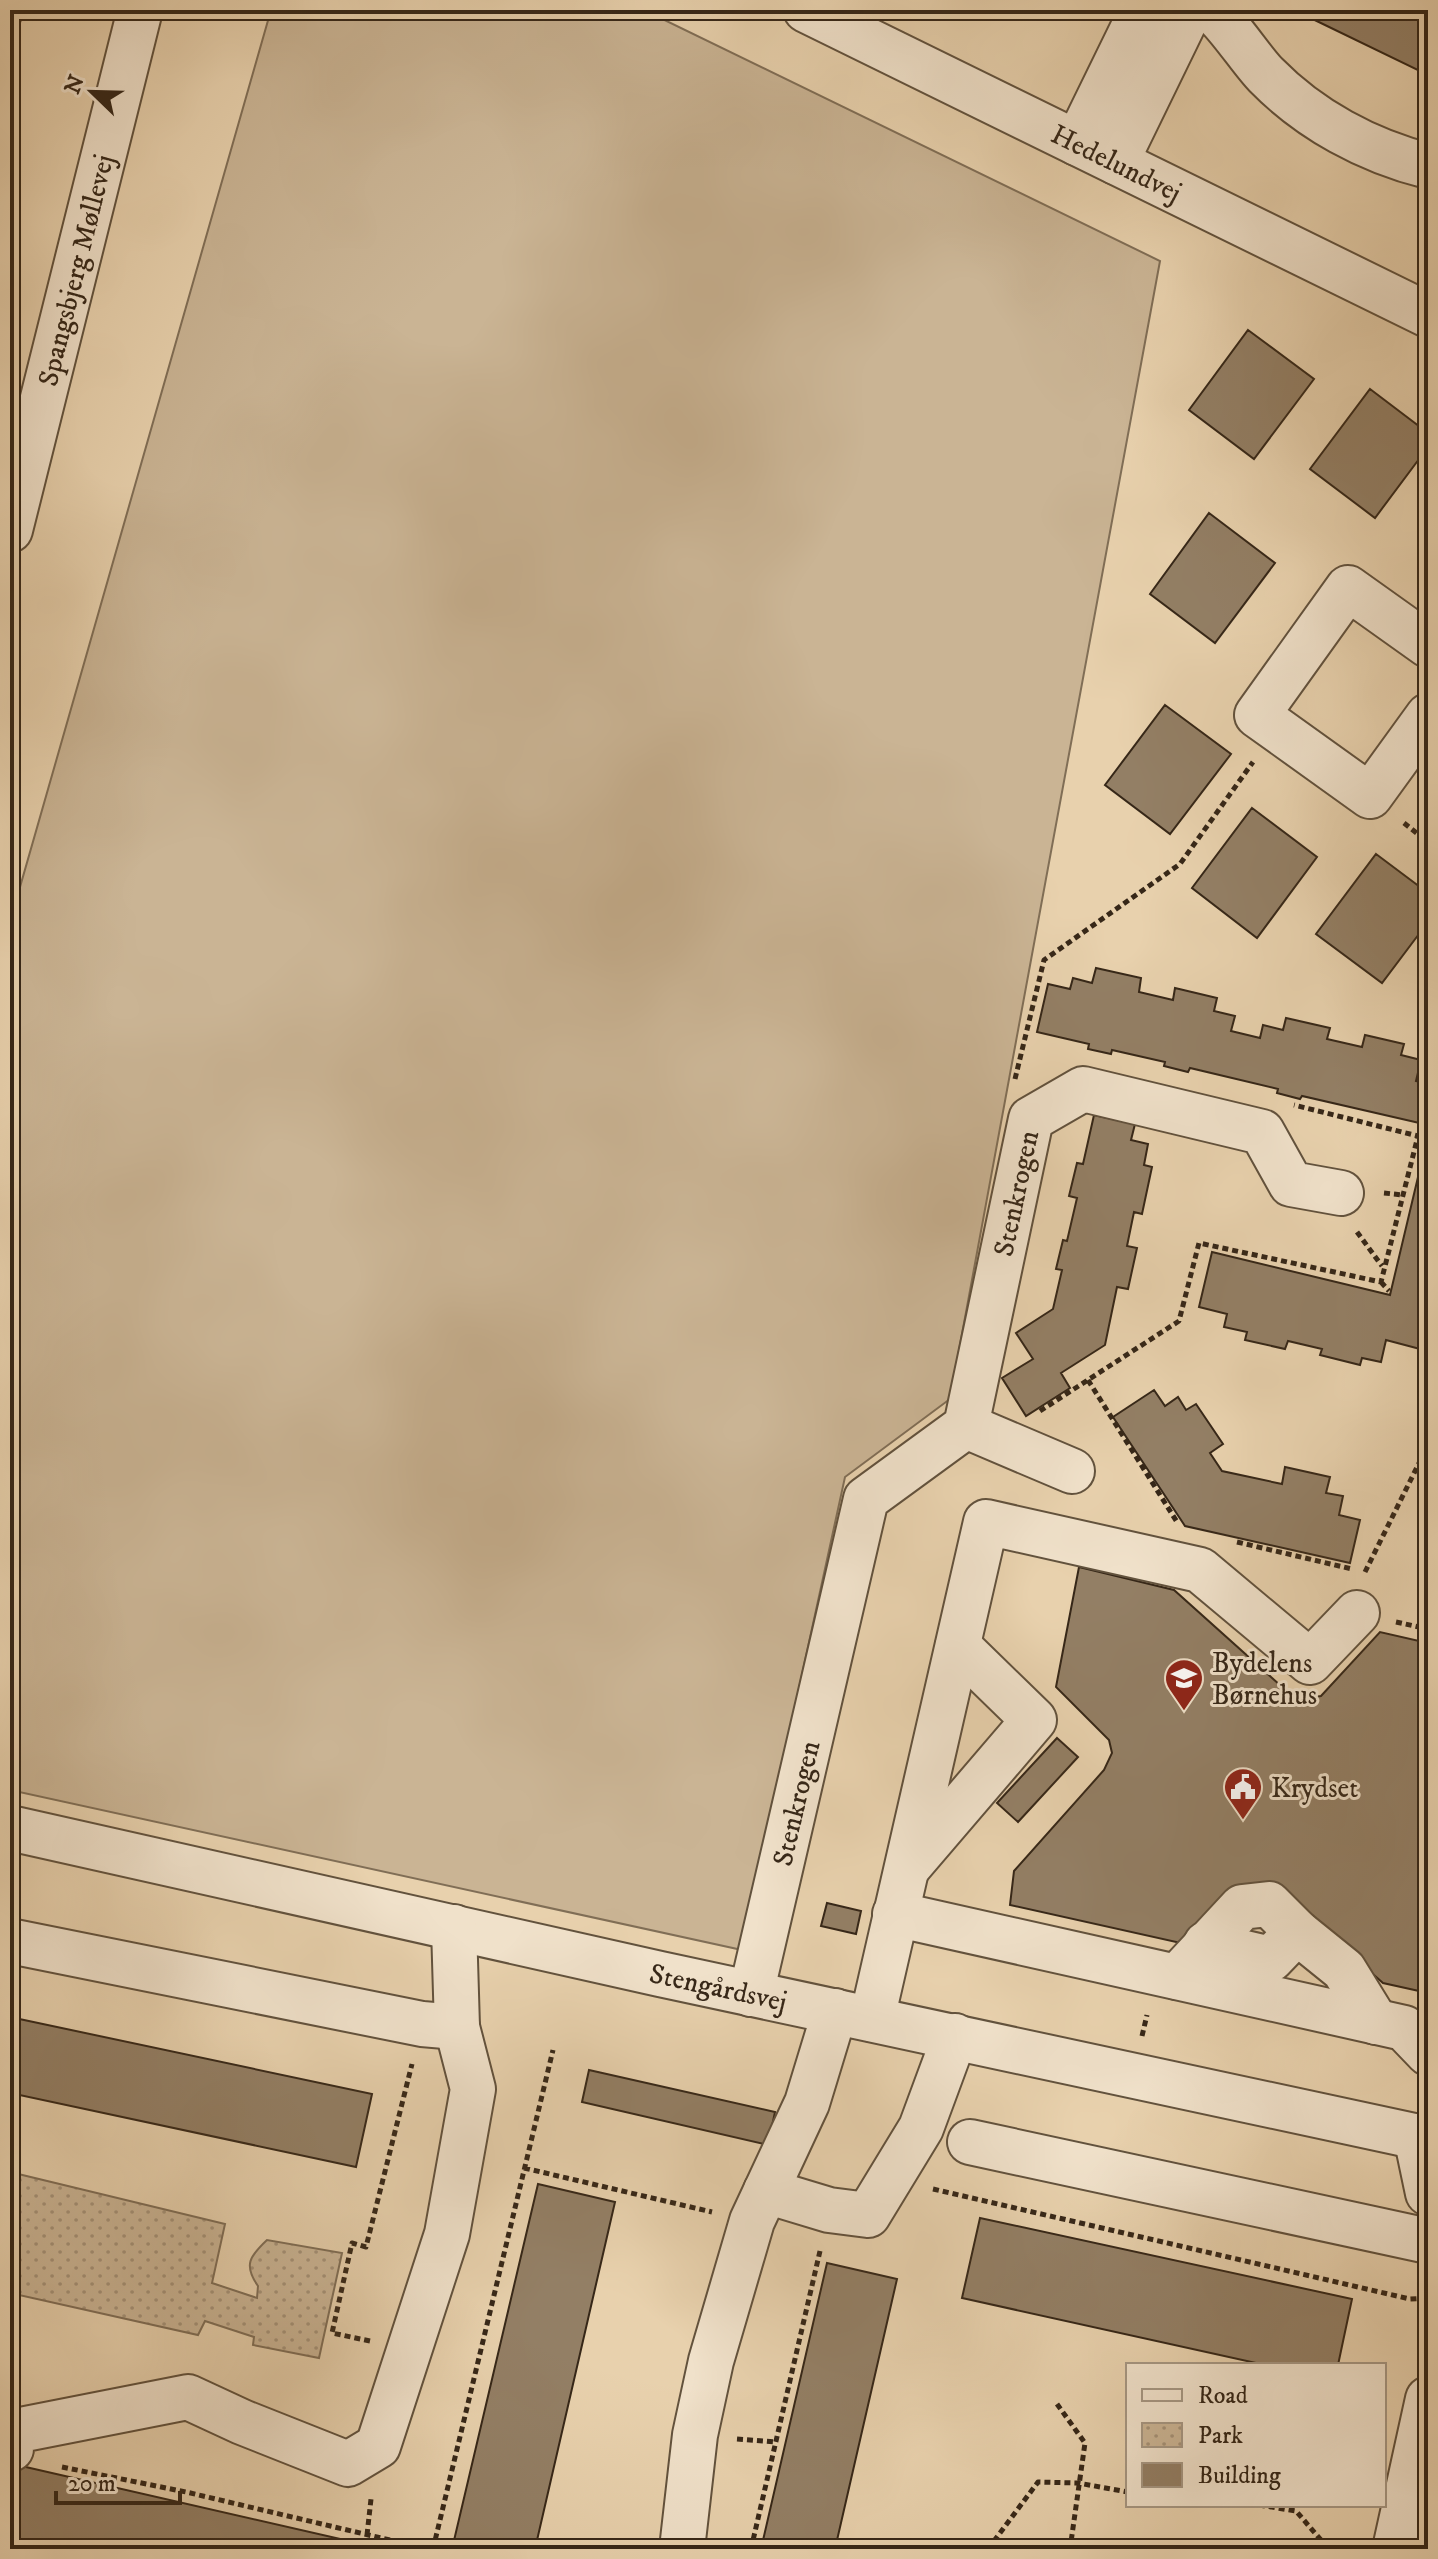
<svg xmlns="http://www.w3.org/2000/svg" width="1438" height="2559" font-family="'IM FELL DW Pica',serif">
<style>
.grass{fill:#cab494;stroke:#806e56;stroke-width:2}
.park{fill:url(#park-dots);stroke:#806e56;stroke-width:2}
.building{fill:#937f65;stroke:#362718;stroke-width:2}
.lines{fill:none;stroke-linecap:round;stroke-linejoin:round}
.minor-casing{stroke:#62523d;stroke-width:48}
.path{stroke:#362718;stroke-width:5;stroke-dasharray:6 4;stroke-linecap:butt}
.minor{stroke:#f0e1ca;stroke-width:44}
.labels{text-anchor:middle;stroke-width:6;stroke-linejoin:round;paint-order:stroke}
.street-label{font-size:28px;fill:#362718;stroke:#f0e1ca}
.poi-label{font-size:28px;fill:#362718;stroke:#f0e1ca;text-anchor:start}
</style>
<defs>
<pattern id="park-dots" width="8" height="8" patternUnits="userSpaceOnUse" patternTransform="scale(2)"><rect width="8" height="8" fill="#cab494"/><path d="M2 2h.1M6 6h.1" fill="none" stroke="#a59278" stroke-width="1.8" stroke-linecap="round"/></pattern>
</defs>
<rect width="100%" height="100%" fill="#e8d1ad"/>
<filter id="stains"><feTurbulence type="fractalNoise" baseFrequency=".0025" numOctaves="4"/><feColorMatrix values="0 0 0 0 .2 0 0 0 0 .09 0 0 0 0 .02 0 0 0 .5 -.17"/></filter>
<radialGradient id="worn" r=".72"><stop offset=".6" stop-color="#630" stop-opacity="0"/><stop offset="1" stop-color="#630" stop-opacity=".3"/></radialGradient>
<!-- grass -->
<path class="grass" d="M271,10h373l516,251 -210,1138 -105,78 -103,473 -732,-160v-868z"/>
<!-- park -->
<path class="park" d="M10,2172l215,52 -13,59 45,15 1,-12c-15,-21 -8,-30 9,-46l75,13 -23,105 -66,-13 1,-8 -49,-16 -7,14 -188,-42z"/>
<!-- building -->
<path class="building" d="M1294,10h134v65z
M1248,330l66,49 -60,80 -65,-49z
M1370,389l58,44v14l-53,71 -65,-49z
M1209,513l66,50 -60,80 -65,-49z
M1165,705l66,49 -61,80 -65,-49z
M1252,808l65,49 -60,81 -65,-50z
M1376,854l52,39v29l-46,61 -66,-49z
M1096,968l45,10 -2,14 34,8 2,-12 42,10 -3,13 21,5 -4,15 29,7 3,-13 20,5 3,-12 44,10 -3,11 35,8 3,-12 39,9 -3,11 20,5 -5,21 12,3v41l-126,-29 -2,3 -23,-6 1,-4 -88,-21 -2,4 -24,-6 1,-4 -53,-12 -1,4 -23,-5 1,-5 -52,-12 11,-48 22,5 3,-11 19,5z
M1094,1115l41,9 -4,16 17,4 -4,21 8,2 -10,47 -8,-2 -7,34 10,2 -9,41 -11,-2 -12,58 -44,28 9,15 -44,28 -24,-38 31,-19 -17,-26 37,-24 9,-39 -6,-1 7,-29 4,1 10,-43 -8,-2 8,-33 6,1z
M1428,1135v181l-8,33 -34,-9 -5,22 -19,-4 -2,7 -40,-10 2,-6 -34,-8 -3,8 -40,-9 2,-8 -23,-5 3,-13 -28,-7 13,-55 178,43z
M1154,1390l11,16 13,-9 8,13 10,-6 27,40 -13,9 12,18 60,13 3,-17 45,10 -4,16 17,3 -4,19 21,5 -10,43 -165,-37 -72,-109z
M1079,1567l95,23 107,96 19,13 21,-3 59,-64 48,11v350l-45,-10 -98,-87 -91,50 -184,-41 4,-34 90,-101 8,-17 -3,-13 -53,-53z
M1057,1738l21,19 -60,65 -21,-19z
M827,1903l34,8 -5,23 -35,-8z
M10,2017l362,77 -16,73 -346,-74z
M589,2070l186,42 -7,33 -186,-43z
M538,2184l77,18 -80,347h-83z
M980,2218l372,81 -14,66h-73l-303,-67z
M827,2263l70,16 -62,270h-74z
M17,2465l367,84h-369l-5,-1v-46z"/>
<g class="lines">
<!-- minor casing -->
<g class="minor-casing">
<g id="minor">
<path id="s1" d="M806,10l622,305"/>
<path d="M1209,10c15,7 42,50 57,65 44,45 102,76 162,91"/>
<path d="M1077,143l65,-133"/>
<path d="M1116,162l74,-152"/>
<path id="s2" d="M10,530l130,-520"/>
<path d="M1428,645l-80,-57 -91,127 113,81 58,-80"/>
<path d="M966,1426l106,45"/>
<path id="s3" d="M10,1828l650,146 768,165"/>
<path d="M910,1865l124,-145 -76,-74"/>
<path d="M895,1914l509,114 24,25"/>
<path d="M10,1941l412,83 35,3"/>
<path d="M1206,1944l65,15 26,-27"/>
<path d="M1177,1977l65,-70 27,-3 28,28 47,38 32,52"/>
<path id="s4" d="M751,1994l115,-495 100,-73 65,-307 52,-30 179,43 29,52 50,9"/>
<path d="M872,2019l114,-497 214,48 110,92 47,-49"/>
<path d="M1416,2136l12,57"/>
<path d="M970,2142l458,99"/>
<path d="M766,2191l63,19 39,5 53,-87 34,-92"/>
<path d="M11,2449l-1,-17 178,-35 54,25 106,42 30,-18 69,-212 26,-145 -16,-62 -3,-100"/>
<path d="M682,2549l13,-114 16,-74 41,-140 55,-118 28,-92"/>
<path d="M1395,2549l33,-150"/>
</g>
</g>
<!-- path -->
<path class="path" d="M10,53l12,-43
M1404,823l24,19
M1015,1079l29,-119 136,-96 73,-102
M1384,1193l19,2
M1357,1232l25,34
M1381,1282l8,9
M1088,1380l89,142
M1040,1411l139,-90 20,-78 182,39 37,-146 -124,-31
M1237,1542l115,27
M1365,1572l63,-127
M1396,1622l32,7
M1142,2036l5,-21
M524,2168l188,44
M933,2189l477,110 18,-1
M370,2341l-38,-8 20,-90 14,4 46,-183
M1057,2404l28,39 -15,106
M737,2439l39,3
M62,2467l124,25 242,57
M1259,2505l37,6 31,36 6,2
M367,2535l4,-36
M433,2549l120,-499
M751,2549l69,-298
M988,2549l50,-67 40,1 50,9"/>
<!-- minor -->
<use href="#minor" class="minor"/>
</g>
<!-- icons -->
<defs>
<g id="school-pin" transform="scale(2)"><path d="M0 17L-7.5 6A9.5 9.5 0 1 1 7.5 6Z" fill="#8f2418" stroke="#f0e1ca"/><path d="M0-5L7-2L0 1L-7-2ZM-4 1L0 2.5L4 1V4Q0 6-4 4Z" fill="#fff"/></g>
<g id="civic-pin" transform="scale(2)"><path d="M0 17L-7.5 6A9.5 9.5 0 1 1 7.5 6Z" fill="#8f2418" stroke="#f0e1ca"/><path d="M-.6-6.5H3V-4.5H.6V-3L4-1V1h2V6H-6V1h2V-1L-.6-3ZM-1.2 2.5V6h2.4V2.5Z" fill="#fff"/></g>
</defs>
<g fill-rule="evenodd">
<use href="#school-pin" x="1184" y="1678"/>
<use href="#civic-pin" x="1243" y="1787"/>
</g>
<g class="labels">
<!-- street labels -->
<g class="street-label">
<text dy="10" stroke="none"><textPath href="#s1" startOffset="346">Hedelundvej</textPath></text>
<text dy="10" stroke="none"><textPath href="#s2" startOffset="268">Spangsbjerg Møllevej</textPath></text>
<text dy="10" stroke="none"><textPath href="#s4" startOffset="870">Stenkrogen</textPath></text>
<text dy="10" stroke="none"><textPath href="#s4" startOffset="196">Stenkrogen</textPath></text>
<text dy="10" stroke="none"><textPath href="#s3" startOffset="726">Stengårdsvej</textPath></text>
</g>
<!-- poi labels -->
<g class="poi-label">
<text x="1212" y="1672">Bydelens<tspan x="1212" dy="32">Børnehus</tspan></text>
<text x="1271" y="1797">Krydset</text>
</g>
</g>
<!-- margin -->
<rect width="1438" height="2559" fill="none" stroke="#e8d1ad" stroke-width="40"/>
<rect x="12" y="12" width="1414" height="2535" fill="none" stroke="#362718" stroke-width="4"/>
<rect x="20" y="20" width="1398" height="2519" fill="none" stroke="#362718" stroke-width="2"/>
<!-- legend -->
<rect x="1126" y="2363" width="260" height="144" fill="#f0e1ca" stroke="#a69783" stroke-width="2"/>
<rect x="1142" y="2389" width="40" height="12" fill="#f0e1ca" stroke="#a69783" stroke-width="2"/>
<text x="1198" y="2403" font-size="24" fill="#362718">Road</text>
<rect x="1142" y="2423" width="40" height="24" fill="url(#park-dots)" stroke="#a69783" stroke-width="2"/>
<text x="1198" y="2443" font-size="24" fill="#362718">Park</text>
<rect x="1142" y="2463" width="40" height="24" fill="#937f65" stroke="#a69783" stroke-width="2"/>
<text x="1198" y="2483" font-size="24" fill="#362718">Building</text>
<!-- north arrow -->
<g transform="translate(92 92) rotate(293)" stroke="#f0e1ca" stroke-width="6" paint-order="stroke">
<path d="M0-6L14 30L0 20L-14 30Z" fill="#362718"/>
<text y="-12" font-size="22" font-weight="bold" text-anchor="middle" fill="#362718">N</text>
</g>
<!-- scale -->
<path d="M56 2491v12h124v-12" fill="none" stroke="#362718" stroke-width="4"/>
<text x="68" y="2491" font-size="24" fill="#362718" stroke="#f0e1ca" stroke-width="6" paint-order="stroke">20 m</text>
<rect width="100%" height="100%" filter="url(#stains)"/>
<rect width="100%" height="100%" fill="url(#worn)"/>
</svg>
